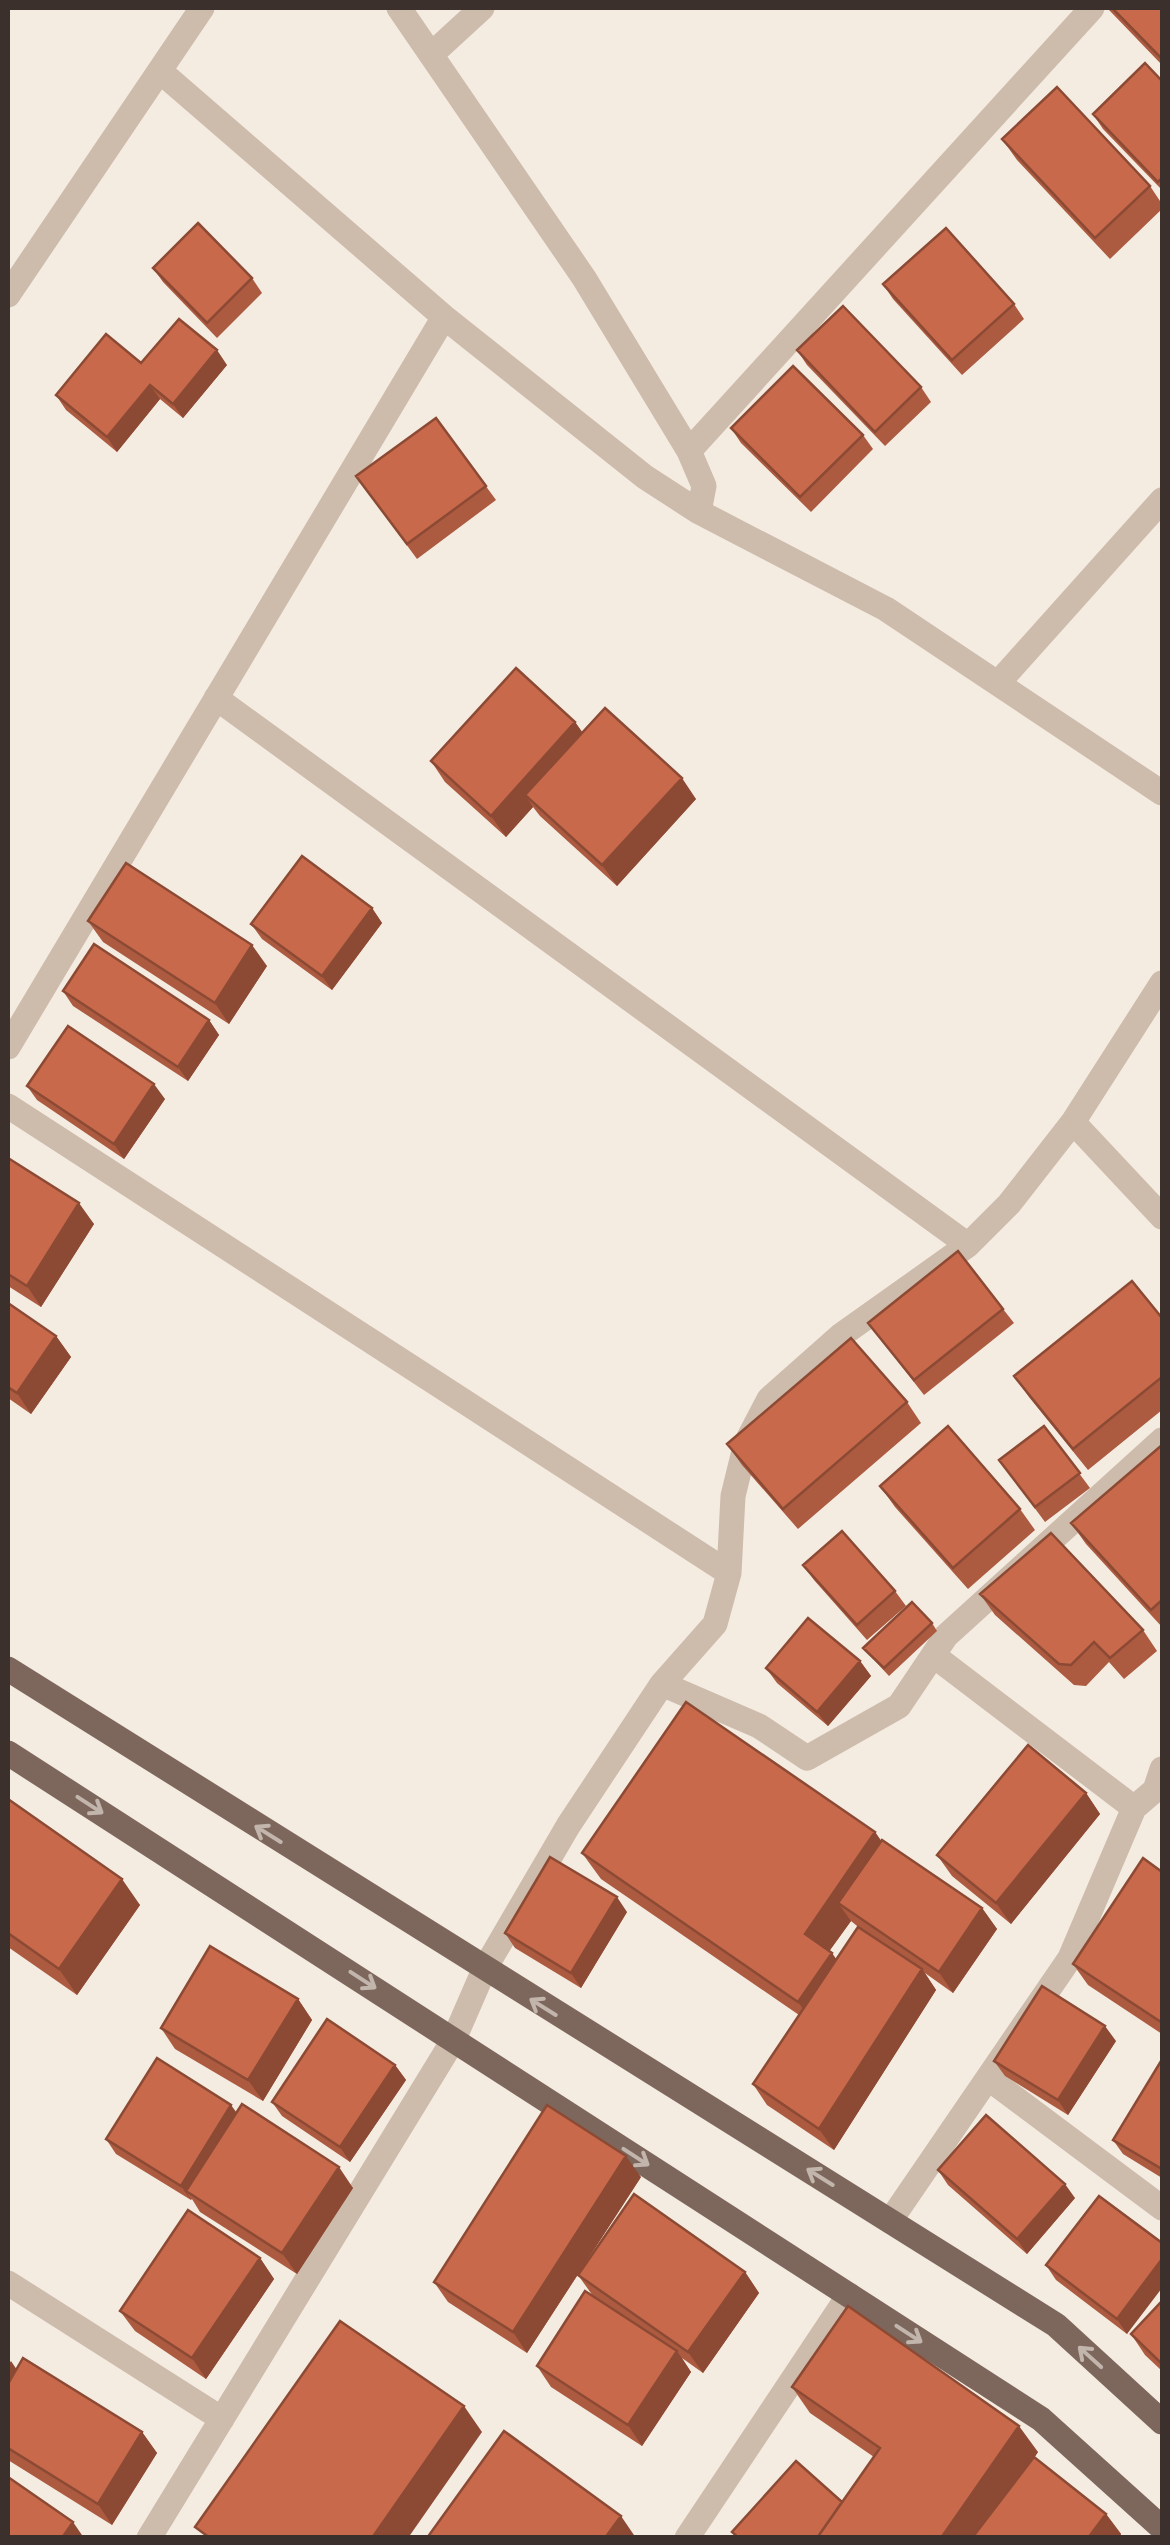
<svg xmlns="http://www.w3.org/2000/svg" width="1170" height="2545" font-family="Karla,sans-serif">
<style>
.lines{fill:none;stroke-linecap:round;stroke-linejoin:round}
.minor{stroke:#cdbbac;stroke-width:25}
.major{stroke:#7d675c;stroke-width:25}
.wall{fill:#ac5a40;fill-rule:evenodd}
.shaded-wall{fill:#8c4a34}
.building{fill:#c8694b;stroke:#8c4a34;stroke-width:2.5}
.oneway{stroke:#c2b5ac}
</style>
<rect width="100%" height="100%" fill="#f4ebe1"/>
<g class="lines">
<!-- minor -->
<path class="minor" d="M399,8l185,270 105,173 15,35 -5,26
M433,53l49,-45
M161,72l283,245 201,160 54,35 187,97 276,184
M8,295l194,-287
M689,451l403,-443
M998,683l164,-183
M216,698l752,547
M8,1047l436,-730
M8,1106l721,467
M1073,1122l89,95
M933,1655l201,153
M662,1684l97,42 48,32 92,-52 47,-70 216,-196
M988,2078l174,130
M890,2221l180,-263 64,-150 21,-18 7,-21
M8,2283l214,136
M149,2538l305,-499 30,-69 84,-144 94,-142 53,-60 14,-51 4,-77 13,-53 23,-44 71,-63 128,-91 41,-41 64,-82 89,-139
M687,2538l162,-243"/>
<!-- major -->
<path class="major" d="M8,1669l1048,656 106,97
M8,1753l1033,666 121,109"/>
</g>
<!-- wall -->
<path class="wall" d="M1107,8h55v57l-51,-53z
M1162,81v109l-59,-61 -10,-15z
M1002,139l148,47 12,18v5l-52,50 -93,-99z
M153,268l99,10 10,15 -45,45 -54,-56z
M883,284l131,20 10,15 -62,56 -69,-76z
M797,350l124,37 10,15 -46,44 -78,-81z
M141,363l86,2 -44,53 -23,-19 -43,53 -51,-42 -10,-15z
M436,418l60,82 -79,59 -61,-83z
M731,428l132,7 10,14 -62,63 -70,-69z
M575,722l7,10 114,67 -79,87 -77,-70 -7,-9 -27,30 -61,-55 -14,-21z
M372,908l10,15 -50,67 -70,-51 -11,-15z
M88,921l179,45 -38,58 -126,-82z
M63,991l146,29 10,15 -31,46 -115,-75z
M27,1086l138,13 -41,60 -87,-59z
M8,1158l86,66 -53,83 -33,-21z
M8,1303l48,33 15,21 -40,57 -23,-16z
M1003,1309l11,14 -90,72 -56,-72z
M1162,1318v92l-74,60 -59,-73 -15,-21z
M907,1402l14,21 -123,106 -56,-64 -15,-21z
M1044,1426l46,62 -45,34 -46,-62z
M1162,1445v182l-76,-83 -15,-21z
M880,1486l140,23 15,21 -67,59 -73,-82z
M803,1565l92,26 11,15 -39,34 -53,-60z
M980,1594l163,36 14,21 -33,28 -15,-17 -23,24 -12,-1 -79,-70z
M932,1623l5,8 -48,45 -26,-28z
M860,1661l11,15 -43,50 -51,-43 -11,-15z
M1086,1793l14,21 -89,110 -59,-48 -15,-21z
M8,1799l132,106 -63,90 -69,-48z
M875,1832l6,9 101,67 15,21 -44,64 -28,-20 11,17 -102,160 -67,-45 -14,-21 46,-69 -198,-136 -19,-26zM851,1921l11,9 -26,29 -7,-8z
M1162,1872v162l-74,-49 -15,-21z
M627,1912l-46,76 -66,-40 -10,-15z
M298,1999l14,21 -49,81 -88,-52 -14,-21z
M1116,2041l-48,74 -63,-39 -11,-15z
M1162,2062v116l-39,-24 -10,-14z
M395,2065l11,15 -56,82 -68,-46 -10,-14z
M237,2113l116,75 -56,86 -97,-62 -8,-13 -1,1 -75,-46 -10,-15z
M938,2170l137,28 -48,56 -79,-69z
M641,2177l-114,176 -79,-51 -14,-20z
M1162,2243l-35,91 -71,-54 -10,-15z
M260,2258l14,21 -68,100 -71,-48 -15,-20z
M745,2272l14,21 -56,80 -21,-15 9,14 -49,74 -91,-59 -14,-21 56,-70 -15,-21z
M1162,2301v70l-17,-16 -14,-21z
M8,2359l9,11 125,62 15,21 -45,72 -104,-65z
M792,2387l246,65 -4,6 72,56 15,20 -2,4h-382l-5,-6 110,-30 32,-45 -64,-44z"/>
<!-- shaded-wall -->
<path class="shaded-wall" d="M217,350l10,15 -44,53 -10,-14z
M150,385l10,14 -43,53 -10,-15z
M575,722l15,21 -65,52 8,12 -27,30 -15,-21z
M682,778l14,21 -79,87 -15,-21z
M372,908l10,15 -50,67 -10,-14z
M252,945l15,21 -38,58 -14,-21z
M209,1020l10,15 -31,46 -10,-14z
M154,1084l11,15 -41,60 -10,-15z
M79,1203l15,21 -53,83 -14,-21z
M56,1336l15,21 -40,57 -14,-21z
M860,1661l11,15 -43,50 -11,-14z
M1086,1793l14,21 -89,110 -15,-21z
M875,1832l19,27 -56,44 13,18 -28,39 -18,-26z
M122,1879l18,26 -63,90 -18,-26z
M617,1897l10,15 -46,76 -10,-15z
M982,1908l15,21 -44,64 -14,-21z
M832,1953l18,26 -33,49 -19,-26z
M922,1969l14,21 -102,160 -15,-21z
M298,1999l14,21 -49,81 -15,-21z
M1105,2026l11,15 -48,74 -10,-15z
M395,2065l11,15 -56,82 -10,-15z
M231,2105l11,15 -56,71 5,9 -10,-14z
M626,2156l15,21 -114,176 -14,-21z
M339,2167l14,21 -56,86 -15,-21z
M1065,2184l10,14 -48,56 -10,-15z
M260,2258l14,21 -68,100 -14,-21z
M1162,2259v29l-35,46 -10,-15z
M745,2272l14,21 -56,80 -15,-21z
M677,2351l14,21 -49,74 -14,-21z
M11,2361l14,21 -17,28v-44z
M464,2406l18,26 -74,106h-36z
M1019,2426l19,26 -60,86h-37z
M142,2432l15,21 -45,72 -14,-21z
M1106,2514l15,20 -2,4h-31z
M621,2516l15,22h-31z
M73,2522l11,16h-22z"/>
<!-- building -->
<path class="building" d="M1112,8h50v51z
M1145,63l17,18v97l-4,4 -65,-68z
M1057,87l93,99 -55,52 -93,-99z
M198,223l54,55 -45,45 -54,-55z
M946,228l68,76 -62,56 -69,-76z
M843,306l78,81 -46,45 -78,-82z
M179,319l38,31 -44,54 -23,-19 -43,52 -51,-42 50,-61 35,29z
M793,366l70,69 -63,62 -69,-69z
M436,418l50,68 -79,58 -51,-68z
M516,668l59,54 -84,94 -60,-55z
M605,708l77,70 -80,87 -77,-70z
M302,856l70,52 -50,68 -71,-52z
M126,863l126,82 -37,58 -127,-82z
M94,944l115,76 -31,47 -115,-76z
M68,1026l86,58 -40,60 -87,-58z
M8,1158l71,45 -52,83 -19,-12z
M958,1251l45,58 -89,71 -46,-57z
M1132,1281l30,37v59l-89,72 -59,-73z
M8,1303l48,33 -39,57 -9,-6z
M851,1338l56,64 -124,107 -56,-65z
M948,1426l72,83 -67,59 -73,-82z
M1044,1426l36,47 -45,34 -36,-47z
M1162,1445v155l-11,10 -80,-87z
M842,1531l53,60 -38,34 -54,-60z
M1051,1533l92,97 -33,28 -16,-16 -23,23 -12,-1 -79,-70z
M912,1602l20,21 -48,45 -21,-20z
M808,1618l52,43 -43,51 -51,-44z
M686,1702l189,130 -70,102 27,19 -34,49 -216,-149z
M1028,1745l58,48 -90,110 -59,-48z
M8,1799l114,80 -63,90 -51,-36z
M882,1840l100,68 -43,64 -101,-69z
M550,1857l67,40 -46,76 -66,-40z
M1143,1858l19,14v147l-1,3 -88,-58z
M858,1927l64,42 -103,160 -66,-45z
M210,1946l88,53 -50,81 -87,-52z
M1042,1986l63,40 -47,74 -64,-39z
M327,2019l68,46 -55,82 -68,-45z
M157,2058l74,47 -50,81 -75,-47z
M1161,2061l1,1v107l-49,-29z
M242,2104l97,63 -57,86 -96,-62z
M547,2105l79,51 -113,176 -79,-50z
M986,2115l79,69 -48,55 -79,-69z
M634,2194l111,78 -57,80 -110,-77z
M1099,2196l63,47v16l-45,60 -71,-54z
M188,2210l72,48 -68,100 -72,-47z
M585,2291l92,60 -49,74 -91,-59z
M1162,2301v63l-31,-30z
M848,2306l171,120 -78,112h-124l63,-90 -88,-61z
M340,2321l124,85 -92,132h-162l-15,-11z
M23,2358l119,74 -44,72 -90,-56v-64z
M504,2431l117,85 -16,22h-178z
M1034,2457l72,57 -18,24h-116z
M796,2461l46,41 -25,36h-78l-7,-6z
M8,2477l65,45 -11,16h-54z"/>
<!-- one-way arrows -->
<defs><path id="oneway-shaft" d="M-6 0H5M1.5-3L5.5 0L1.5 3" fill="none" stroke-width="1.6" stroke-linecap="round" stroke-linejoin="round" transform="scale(2.5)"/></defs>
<g class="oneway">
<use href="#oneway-shaft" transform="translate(90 1805) rotate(33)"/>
<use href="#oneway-shaft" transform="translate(268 1834) rotate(-148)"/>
<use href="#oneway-shaft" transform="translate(363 1980) rotate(33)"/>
<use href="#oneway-shaft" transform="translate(543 2007) rotate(-148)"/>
<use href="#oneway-shaft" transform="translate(636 2157) rotate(33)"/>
<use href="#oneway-shaft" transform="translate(820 2177) rotate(-148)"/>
<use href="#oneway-shaft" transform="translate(909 2334) rotate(33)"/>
<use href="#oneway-shaft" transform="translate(1090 2357) rotate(-138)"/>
</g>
<!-- border -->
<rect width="1170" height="2545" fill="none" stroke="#3b302b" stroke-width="20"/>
</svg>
